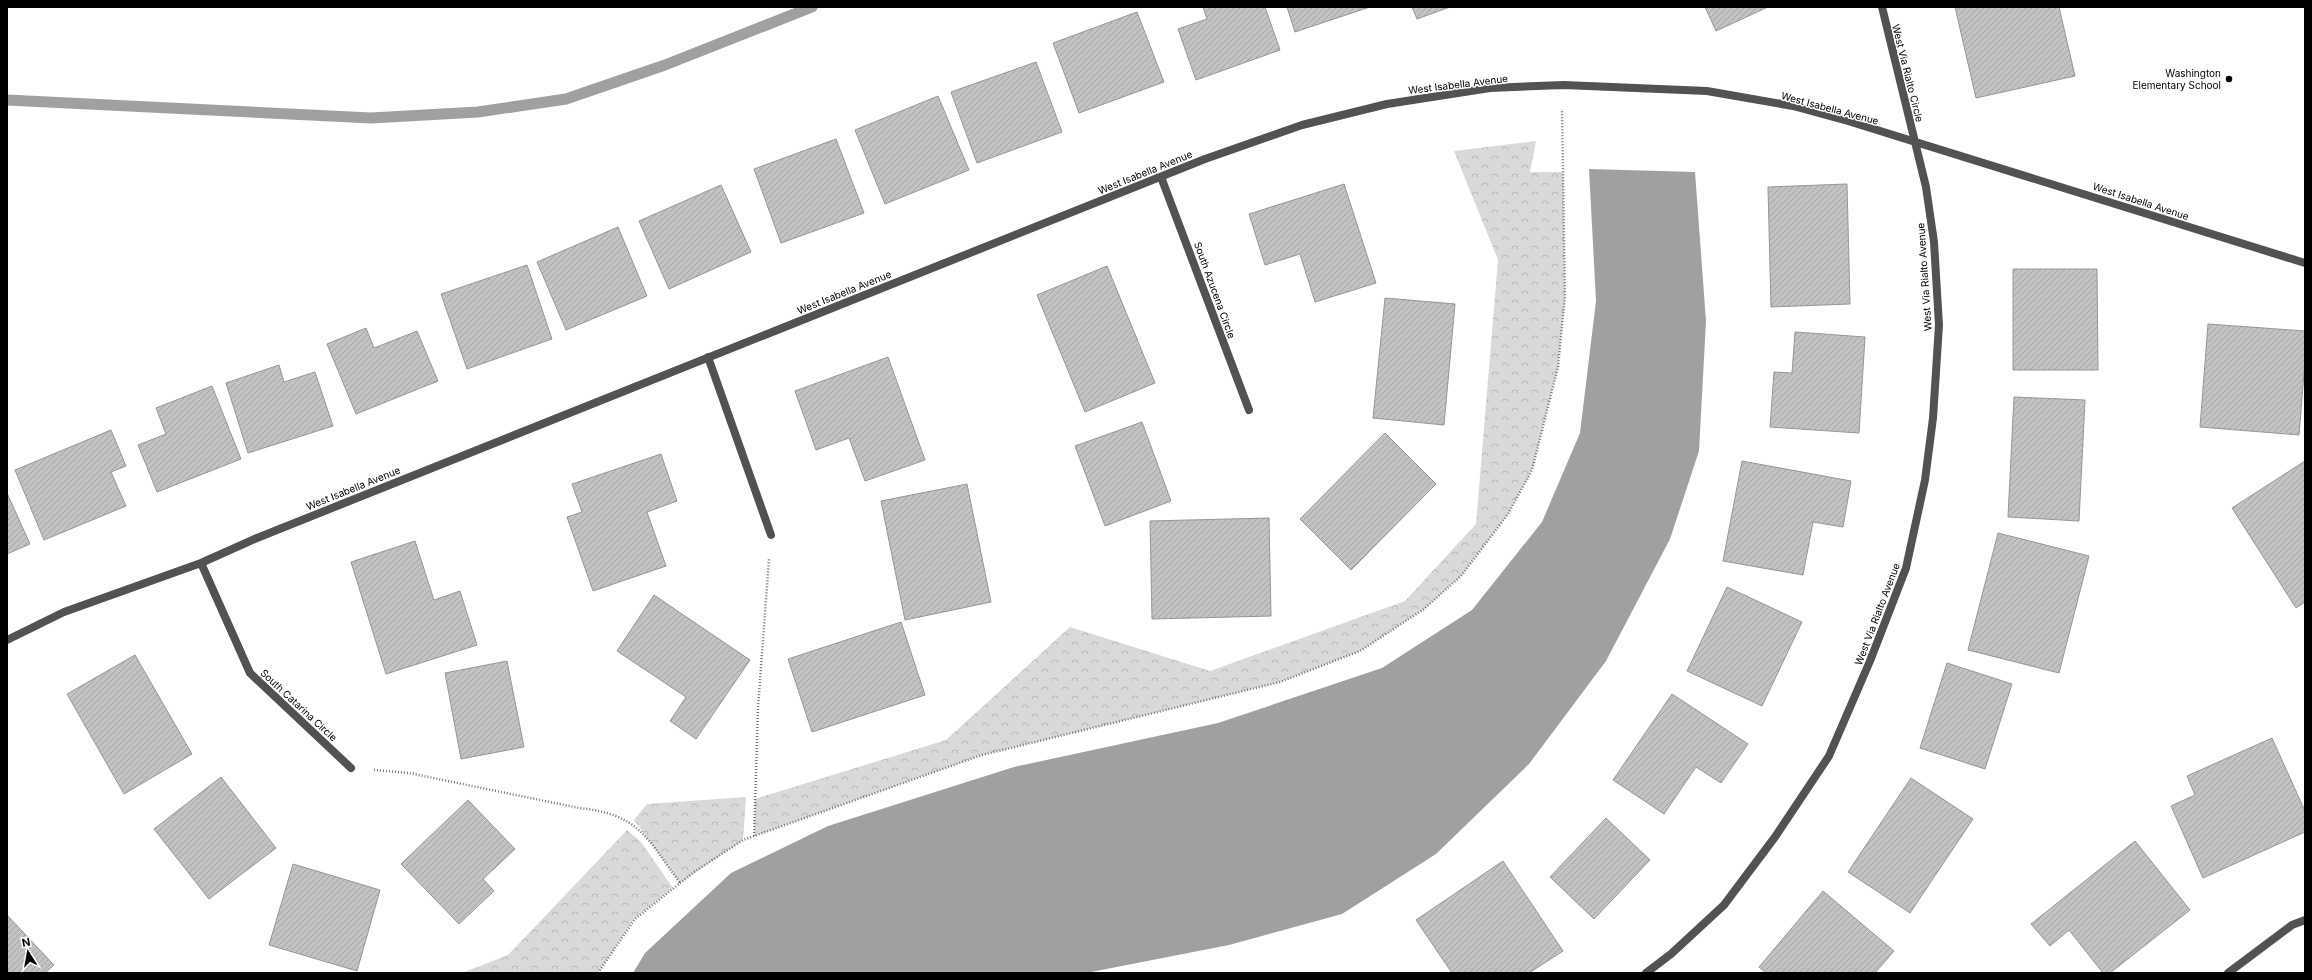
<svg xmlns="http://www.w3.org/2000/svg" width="2312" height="980" font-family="Inter,sans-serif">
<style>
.park{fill:url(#park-crowns)}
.water{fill:#a0a0a0}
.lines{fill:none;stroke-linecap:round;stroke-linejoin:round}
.stream{stroke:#a0a0a0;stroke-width:11}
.building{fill:url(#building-hatch);stroke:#969696}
.path{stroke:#747474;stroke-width:2.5;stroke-dasharray:1 2;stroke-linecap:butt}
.street{stroke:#525252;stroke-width:8}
.poi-dot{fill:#000;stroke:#fff;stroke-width:1.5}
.labels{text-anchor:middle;stroke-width:3;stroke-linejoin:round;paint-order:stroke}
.street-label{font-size:10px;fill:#000;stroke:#fff}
.poi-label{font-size:10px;fill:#000;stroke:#fff;text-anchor:end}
</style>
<defs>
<pattern id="park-crowns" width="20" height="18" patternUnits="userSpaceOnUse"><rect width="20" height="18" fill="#d9d9d9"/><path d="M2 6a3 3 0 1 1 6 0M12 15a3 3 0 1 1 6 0" fill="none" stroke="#b8b8b8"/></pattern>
<pattern id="building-hatch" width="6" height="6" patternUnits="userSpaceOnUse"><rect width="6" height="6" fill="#c2c2c2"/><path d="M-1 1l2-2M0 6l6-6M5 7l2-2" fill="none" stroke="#a5a5a5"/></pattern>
</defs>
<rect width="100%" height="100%" fill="#fff"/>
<!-- park -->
<path class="park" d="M1536,141l-6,31h33l2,125 -7,70 -26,103 -24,44 -47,62 -37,33 -64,42 -80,31 -298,73 -228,81 1,-37 191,-59 124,-113 140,44 195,-70 71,-77 22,-264 -44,-109z
M746,797l-3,43 -63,43 -46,-63 13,-16z
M627,830l14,12 32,46 -39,31 -36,54h-136l46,-18z"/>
<!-- water -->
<path class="water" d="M1589,169l106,3 11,149 -7,130 -29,88 -64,122 -77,103 -93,90 -94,60 -113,31 -143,28h-453l12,-20 86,-80 97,-47 186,-59 204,-44 164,-55 90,-58 70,-88 38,-89 16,-132z"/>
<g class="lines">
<!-- stream -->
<path class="stream" d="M7,100l364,18 107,-6 88,-13 99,-34 147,-58"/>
</g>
<!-- building -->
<path class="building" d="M1203,7h62l15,43 -84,30 -18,-51 29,-10z
M1287,7h83l-75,25z
M1412,7h38l-33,12z
M1705,7h63l-52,24z
M1955,7h104l16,69 -99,22z
M1137,12l27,70 -85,31 -26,-70z
M1036,62l26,70 -85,31 -26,-71z
M938,96l31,74 -84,34 -30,-74z
M836,139l28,74 -83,30 -27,-74z
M1344,184l32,99 -61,19 -15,-48 -35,11 -16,-51z
M1847,184l3,120 -79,3 -3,-120z
M721,185l30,67 -82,37 -30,-68z
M618,227l29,69 -81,34 -29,-68z
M527,265l25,74 -85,30 -26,-75z
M1107,266l48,117 -70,29 -48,-117z
M2013,269h84l1,101h-85z
M1385,298l70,6 -11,121 -71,-7z
M2208,324l97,7v30l-6,74 -99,-8z
M366,328l8,20 43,-17 21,50 -82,33 -29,-70z
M1795,332l70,5 -6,96 -89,-6 4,-55 18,1z
M888,357l37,103 -60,21 -16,-43 -33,12 -21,-59z
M279,365l5,17 31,-10 18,54 -85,27 -22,-70z
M212,386l29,73 -84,33 -19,-47 28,-11 -10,-26z
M2014,397l71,3 -6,121 -71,-4z
M1142,422l29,79 -66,25 -30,-80z
M111,430l15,36 -15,6 15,34 -82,34 -29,-70z
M1385,433l51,51 -85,86 -51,-51z
M661,454l16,47 -30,11 19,54 -73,25 -26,-74 15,-5 -10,-28z
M1742,461l109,20 -8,46 -30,-5 -10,53 -80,-14z
M2305,461v141l-9,6 -64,-100z
M967,484l24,118 -86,18 -24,-119z
M7,493l23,51 -23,10z
M1269,518l2,98 -119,3 -2,-98z
M1998,533l91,23 -30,117 -91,-23z
M415,541l19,59 26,-9 17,54 -91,29 -35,-112z
M1727,587l75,35 -40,84 -75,-35z
M654,595l96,65 -54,79 -26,-18 16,-24 -69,-46z
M901,622l24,73 -113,37 -24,-73z
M135,655l57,99 -68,40 -57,-100z
M507,661l17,86 -63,12 -16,-86z
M1947,663l65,21 -27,85 -65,-21z
M1672,694l76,50 -27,39 -25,-16 -32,47 -51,-34z
M2272,738l33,73v21l-102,46 -32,-72 24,-11 -8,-19z
M221,777l55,71 -67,51 -55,-70z
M1911,778l62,41 -63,94 -62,-41z
M468,800l47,49 -32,30 11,12 -35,33 -58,-60z
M1606,818l44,42 -56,59 -44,-42z
M2135,841l55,69 -80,63h-7l-34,-43 -19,16 -19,-22z
M1503,861l60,90 -34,22h-77l-36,-53z
M293,864l87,26 -23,81 -88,-26z
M1823,891l71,60 -19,22h-109l-7,-6z
M7,915l47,50 -9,8h-38z"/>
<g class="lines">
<!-- path -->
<path class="path" d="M374,770l35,3 170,35c60,6 68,30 101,75
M754,836l4,-128 11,-149
M598,973l37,-54 59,-47 49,-32 239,-85 298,-73 80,-31 64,-42 37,-33 47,-62 24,-44 26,-103 7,-70 -3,-188"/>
<!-- street -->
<path class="street" d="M1161,177l88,233
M708,357l63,178
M201,563l49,110 101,95
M7,640l57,-28 137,-49 56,-25 948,-379 97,-34 85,-21 103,-16 74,-3 143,6 86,15 55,15 457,142
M1646,973l25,-19 53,-49 51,-68 54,-81 41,-95 36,-93 19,-88 8,-62 6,-93 -5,-83 -8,-55 -44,-180
M2228,973l64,-48 13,-5"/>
</g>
<!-- markers -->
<circle class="poi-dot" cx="2229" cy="79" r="4"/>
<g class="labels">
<!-- street labels -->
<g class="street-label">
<text transform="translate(1908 73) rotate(76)" y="4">West Via Rialto Circle</text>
<text transform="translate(1458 84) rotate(-7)" y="4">West Isabella Avenue</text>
<text transform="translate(1830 108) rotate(15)" y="4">West Isabella Avenue</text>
<text transform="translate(1145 172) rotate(-22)" y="4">West Isabella Avenue</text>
<text transform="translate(2141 201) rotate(18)" y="4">West Isabella Avenue</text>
<text transform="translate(1924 277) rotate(-94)" y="4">West Via Rialto Avenue</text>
<text transform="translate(1215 290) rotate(70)" y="4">South Azucena Circle</text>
<text transform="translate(844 292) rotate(-22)" y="4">West Isabella Avenue</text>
<text transform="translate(353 488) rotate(-22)" y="4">West Isabella Avenue</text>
<text transform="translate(1877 614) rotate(-69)" y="4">West Via Rialto Avenue</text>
<text transform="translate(299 705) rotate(43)" y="4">South Catarina Circle</text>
</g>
<!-- poi labels -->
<g class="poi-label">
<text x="2221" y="77">Washington<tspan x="2221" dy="12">Elementary School</tspan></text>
</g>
</g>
<!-- border -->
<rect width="2312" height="980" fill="none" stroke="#000000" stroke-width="16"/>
<!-- north arrow -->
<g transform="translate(28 952) rotate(349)" stroke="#ffffff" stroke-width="3" paint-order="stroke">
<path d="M0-3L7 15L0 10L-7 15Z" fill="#000000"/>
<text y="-6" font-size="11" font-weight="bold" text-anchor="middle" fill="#000000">N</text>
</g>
</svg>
